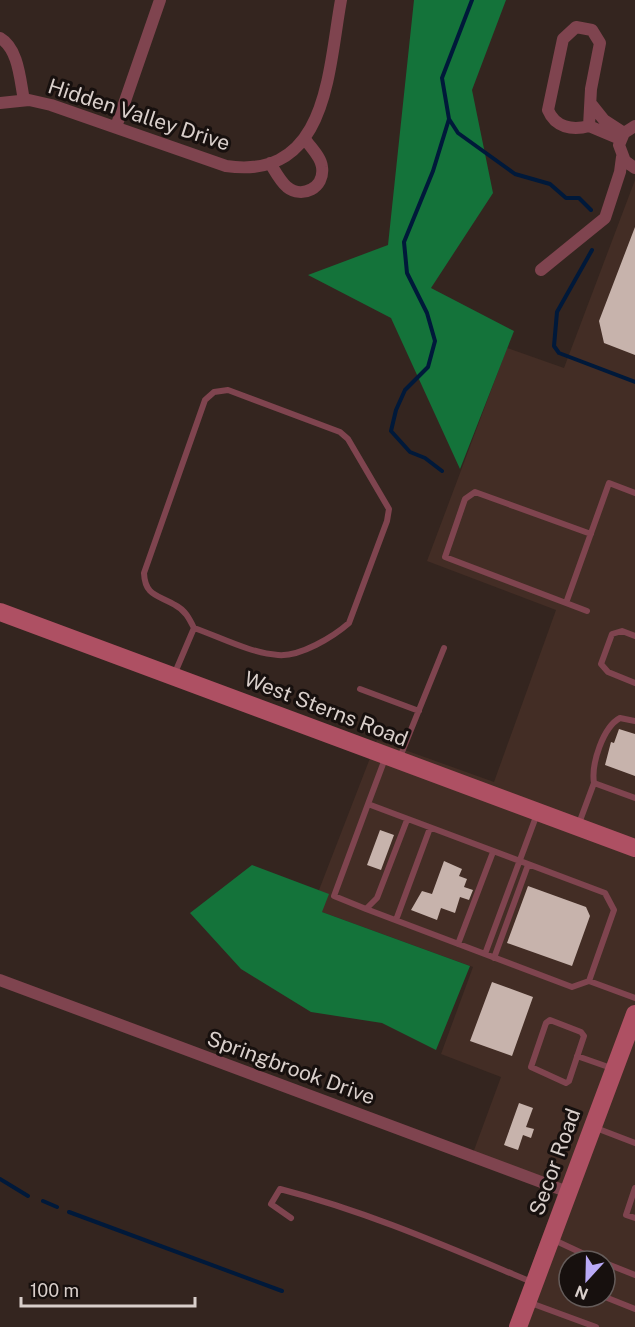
<svg xmlns="http://www.w3.org/2000/svg" width="635" height="1327" font-family="'Public Sans',sans-serif">
<style>
.built{fill:#432d25;fill-rule:evenodd}
.forest{fill:#14733a}
.lines{fill:none;stroke-linecap:round;stroke-linejoin:round}
.stream{stroke:#00193a;stroke-width:4}
.building{fill:#c7b3ac}
.lane{stroke:#7f444f;stroke-width:6}
.street{stroke:#7f444f;stroke-width:12}
.secondary{stroke:#ae5063;stroke-width:18}
.labels{text-anchor:middle;stroke-width:6;stroke-linejoin:round;paint-order:stroke}
.street-label{font-size:21px;fill:#d9cfcb;stroke:#17100e}
</style>
<rect width="100%" height="100%" fill="#34251f"/>
<!-- built -->
<path class="built" d="M635,180v1147h-126l52,-142 -88,-32 28,-76 -60,-23 32,-87 -151,-55 -3,-22 58,-150 117,42 62,-172 -129,-49 80,-213 57,20zM569,1261h36v36h-36z"/>
<!-- forest -->
<path class="forest" d="M414,0h92l-34,90 21,103 -62,95 83,43 -54,138 -69,-151 -83,-43 80,-30z
M252,865l77,29 -7,18 148,54 -34,84 -54,-27 -71,-11 -70,-43 -51,-56z"/>
<g class="lines">
<!-- stream -->
<path class="stream" d="M472,0l-30,78 7,41 9,14 57,41 35,10 16,14h13l12,12
M592,250l-35,62 -3,34 5,7 76,29
M442,471l-17,-13 -15,-6 -19,-21 5,-21 9,-20 23,-23 7,-26 -8,-28 -20,-40 -3,-31 29,-71 16,-52
M0,1179l28,17
M43,1201l14,6
M69,1212l213,79"/>
</g>
<!-- building -->
<path class="building" d="M635,227v128l-31,-12 -5,-22z
M619,729l16,5v42l-30,-11 6,-23 3,1z
M380,830l14,5 -13,35 -14,-5z
M444,861l18,8 -3,7 8,3 -3,8 9,3 -4,10 -9,-3 -5,16 -14,-5 -4,12 -26,-10 11,-19 10,3z
M528,886l58,21 4,9 -18,50 -65,-23z
M492,982l41,15 -21,59 -42,-15z
M519,1103l14,5 -7,19 8,2 -3,9 -8,-3 -5,15 -14,-5z"/>
<g class="lines">
<!-- lane -->
<path class="lane" d="M566,603l-121,-46 20,-58 10,-7 116,42
M587,611l-21,-8 43,-120 26,10
M635,636l-13,-5 -10,3 -11,30 7,8 27,11
M174,675l20,-47c26,9 56,25 84,27 22,2 55,-18 71,-32l38,-102 2,-12 -41,-70 -8,-7 -112,-42 -14,2 -9,8 -61,173c1,23 14,22 31,32 10,5 14,13 19,23
M360,689l59,22
M386,756l-18,48 237,89 9,17 -25,71 46,17
M400,757l44,-109
M594,783c-3,-19 9,-56 26,-65l15,3
M368,804l-34,92 32,13 11,-11 30,-78
M578,826l16,-43 41,15
M366,909l206,78 17,-6
M396,920l34,-92
M458,944l35,-92
M485,954l52,-140
M494,958l34,-93
M550,1020l31,12 3,4 -15,45 -3,2 -35,-16 15,-44z
M577,1056l37,13
M596,1128l39,15
M635,1188l-9,27 9,3
M291,1218l-20,-14 9,-15c89,23 170,59 254,94
M554,1240l45,21
M605,1263l30,12
M605,1297l30,12
M528,1302l68,25"/>
<!-- street -->
<path class="street" d="M576,27l16,3 8,13 -9,46 -2,37c-17,5 -34,1 -41,-16l15,-71z
M0,38c19,11 20,43 24,62
M0,103l29,-3 22,5 175,61c102,15 102,-95 115,-166
M592,105l12,15 20,13
M589,126l31,13
M635,126l-11,7 -5,12 6,16 10,7
M116,127l44,-127
M270,163c5,8 10,18 17,24 15,12 38,1 35,-20 -1,-10 -11,-19 -17,-28
M541,270l64,-52 15,-46 2,-15
M0,980l568,212"/>
<!-- secondary -->
<path class="secondary" d="M0,612l635,236
M518,1327l117,-313"/>
</g>
<g class="labels">
<!-- street labels -->
<g class="street-label">
<text transform="translate(139 115) rotate(18)" y="7">Hidden Valley Drive</text>
<text transform="translate(326 709) rotate(21)" y="7">West Sterns Road</text>
<text transform="translate(291 1068) rotate(20)" y="7">Springbrook Drive</text>
<text transform="translate(555 1162) rotate(-70)" y="7">Secor Road</text>
</g>
</g>
<!-- north arrow -->
<g transform="translate(587 1279) rotate(202)"><circle r="28" fill="#17100e" stroke="#655c5a" stroke-width="1.5"/>
<path d="M0-4.5L10 22L0 15L-10 22Z" fill="#baaaf7"/>
<text y="-9" font-size="16" font-weight="bold" text-anchor="middle" fill="#d9cfcb">N</text>
</g>
<!-- scale -->
<path d="M21 1297v9h174v-9" fill="none" stroke="#d9cfcb" stroke-width="3"/>
<text x="30" y="1297" font-size="18" fill="#d9cfcb" stroke="#17100e" stroke-width="4.5" paint-order="stroke">100 m</text>
</svg>
